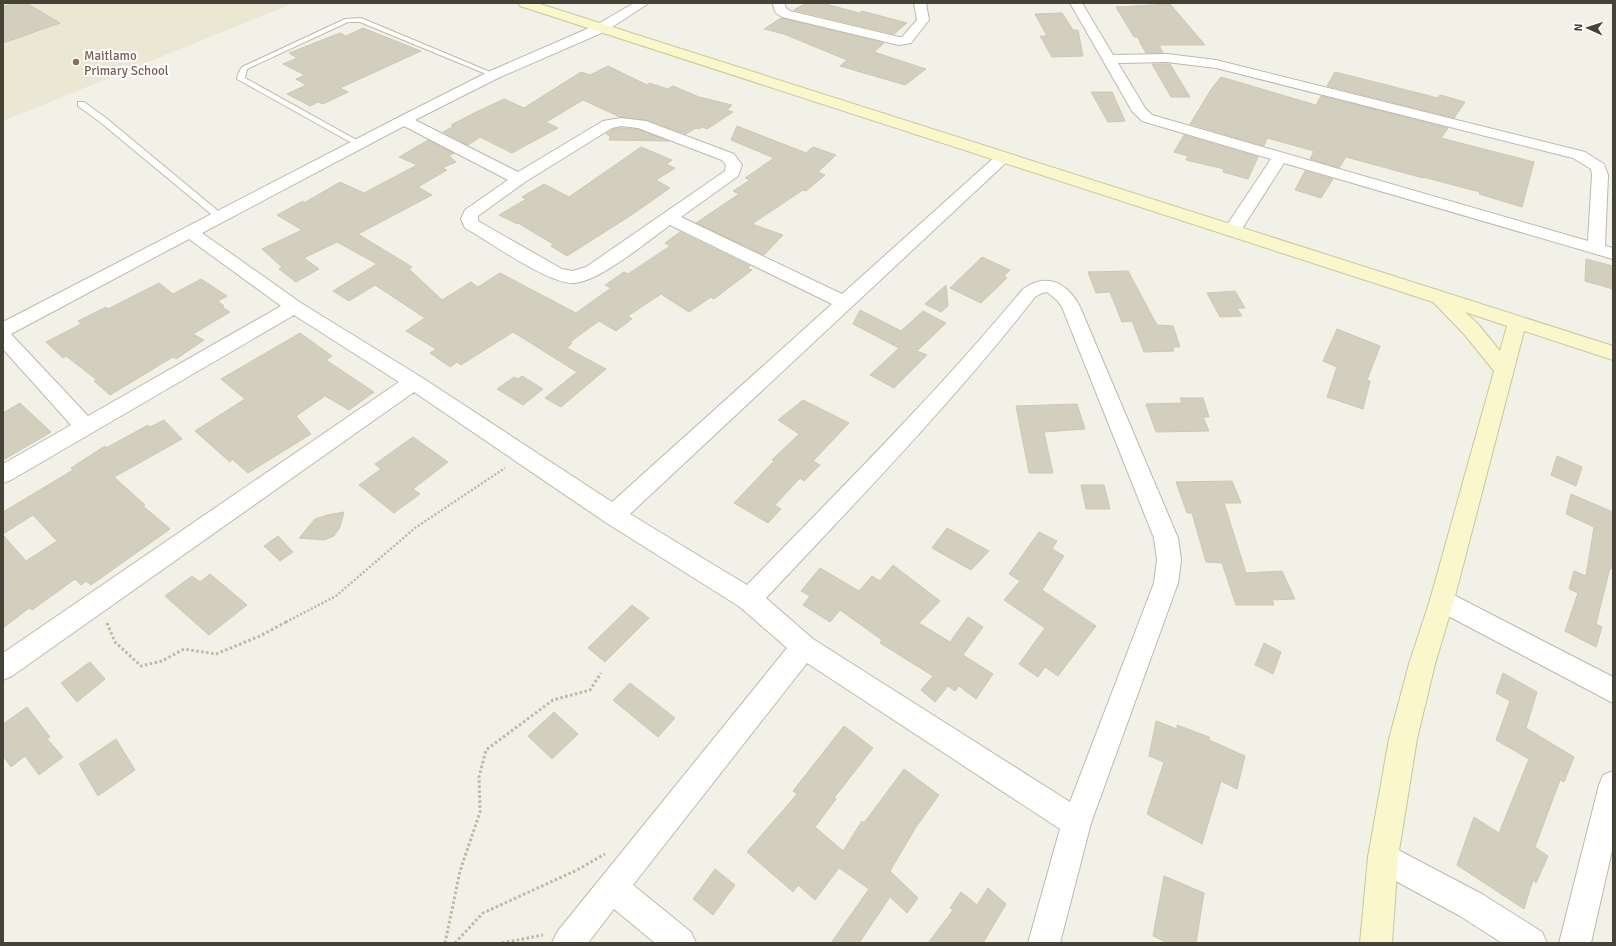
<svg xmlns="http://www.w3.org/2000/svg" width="1616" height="946" font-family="Signika,sans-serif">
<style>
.education{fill:#eae8d3}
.building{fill:#d3cfbe;stroke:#cdc8b2}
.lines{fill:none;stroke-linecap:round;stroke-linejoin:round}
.lane-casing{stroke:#bdbaab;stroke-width:2}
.street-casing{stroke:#bdbaab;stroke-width:2}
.secondary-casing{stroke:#cac79a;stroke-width:2}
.path-far1{stroke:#bdb89e;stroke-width:2.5;stroke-dasharray:2 2;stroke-linecap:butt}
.path{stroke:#bdb89e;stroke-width:3;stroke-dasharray:2.5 2.5;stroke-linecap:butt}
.lane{fill:#fff;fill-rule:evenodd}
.street{fill:#fff;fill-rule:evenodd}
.secondary{fill:#f9f7cb;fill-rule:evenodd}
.education-dot{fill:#8d6e63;stroke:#fff;stroke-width:1.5}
.labels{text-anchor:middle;stroke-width:4;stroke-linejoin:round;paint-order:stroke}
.far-education-label{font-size:13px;fill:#785e54;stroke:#fff;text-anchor:start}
</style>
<rect width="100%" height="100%" fill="#f2f1e8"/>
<!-- education -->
<path class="education" d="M3,3h291l-291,118z"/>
<!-- building -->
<path class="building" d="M14,3h12l34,20 -57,20v-36z
M806,3h16l37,10 3,-2 45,12 -13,11 -100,-24z
M1170,4l35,41h-46l4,8h-17l-4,-7 2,-1h-3l-3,-8h-4l-18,-30z
M1062,13l11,17h5l5,26 -31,1 -12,-21h7l-12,-22z
M781,18l103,25 -10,9 52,17 -21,16 -65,-19 7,-6 -63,-26 -20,-5z
M363,28l58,23 -81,37 8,4 -25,12 -5,-2 -8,4 -23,-12 19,-9 -10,-6 9,-4 -22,-11 14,-6 -8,-5 51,-20 6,3z
M1152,64h18l20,33h-19z
M608,66l39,19 2,-2 19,6 5,-3 26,11 33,8 -5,5 6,2 -26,17 -4,-2 -5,2 -2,-1 -10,6 -39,-14 -27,-3 -37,-17 -37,22 12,6 -46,25 -32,-16 -12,8 -25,-13 11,-6 -3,-1 21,-11 32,-15 20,9 57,-36 9,3z
M1335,72l103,26 2,-3 25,7 -11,16 -127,-32z
M1221,77l95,28 5,-9 127,32 -7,10 93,24 -12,45 -43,-13 1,-2 -57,-15v1l-77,-21 -7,11 -29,-9 4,-8 -47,-13 -3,8 -74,-22 22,-36z
M1091,92h21l13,29 -17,1z
M737,126l69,27 7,-6 23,8 -18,17 7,3 -19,16 -3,-1 -51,34 31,11 -19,20 -68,-32 43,-29 -6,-3 17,-11 -5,-2 29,-20 -43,-18z
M621,128l17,1 31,12 -60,-1 1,-4 -4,-2 7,-5z
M1184,135l74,22 -10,22 -25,-7 1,-3 -38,-9 2,-4 -14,-4z
M428,140l26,13 -5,3 7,6 -14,6 5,2 -29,17 14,8 -74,39 54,33 -3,2 33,31 29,-18 7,5 22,-14 76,40 35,-25 -6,-3 19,-13 4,2 42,-28 -5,-3 15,-11 70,34 -3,2 5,2 -38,29 -3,-2 -22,15 -28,-18 -33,22 4,3 -16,12 -17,-10 -29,21 2,1 -5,5 39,21 -45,38 -16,-9 32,-26 -64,-40 -52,33 -4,-3 -7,5 -20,-14 6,-4 -30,-18 19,-13 -50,-33 -26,16 -16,-10 44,-27 -40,-22 -33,16 15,11 -23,13 -17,-13 3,-2 -20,-18 40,-19 -25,-15 26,-14 1,2 36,-21 24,11 53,-28 -18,-8z
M641,147l31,13 -6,4 9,4 -19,12 14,8 -40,28 -63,40 -16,-10 2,-2 -35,-21 -1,1 -18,-9 27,-16 -4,-2 22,-13 25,13z
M1305,171l28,8 -12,19 -26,-8z
M982,257l28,13 -6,6 3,2 -26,25 -31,-15z
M1586,259l27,7v23l-28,-8z
M1128,271l29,54 16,1 7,21h-7l1,4 -30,1 -12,-31 -10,1 -12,-30 -14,1 -8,-21z
M201,279l26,17 -9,5 6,5 -2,1 8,5 -37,22 11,6 -28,19 -3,-2 -63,38 -16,-14 3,-1 -31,-24 -3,2 -17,-16 35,-18 -3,-3 28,-14 2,2 51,-26 14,11z
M946,285l2,21 -7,6 -16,-8z
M1235,291l10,17h-8l5,8 -22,1 -13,-24z
M860,310l41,21 22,-20 23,12 -29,28 10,4 -33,33 -24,-13 29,-27 -46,-24z
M1337,329l43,17 -13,34 3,1 -7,28 -36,-12 10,-30 -14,-6z
M300,333l32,23 -6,4 48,32 -25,18 -24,-14 -29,20 15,18 -63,39 -16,-14 -2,3 -35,-31 50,-32 -24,-20z
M522,376l21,13 -20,16 -26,-16 17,-12 4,2z
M1180,398h23l6,19h-6l6,14 -53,1 -10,-28 36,-1z
M803,400l46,23 -36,38 7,4 -16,16 -4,-3 -25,27 6,4 -13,14 -34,-20 40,-42 -2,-1 27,-26 -21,-14z
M20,403l31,29 -48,28v-47z
M1077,404l8,25 -41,3 9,41h-24l-13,-67z
M164,420l18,19 -66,37h-3l32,29 -2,1 27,23 -79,56 -5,-4 -5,4 -6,-6 -43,31 -3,-2 -26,20v-93l23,26 31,-20 -24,-26 -30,19v-22l70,-42 -2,-2 34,-22 1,2 42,-23 2,2z
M413,437l35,25 -35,27 7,5 -26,19 -35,-28 22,-16 -6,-5z
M1557,456l25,11 -6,19 -25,-11z
M1232,481l9,22h-17l1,3 21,67 36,-2 13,28 -23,1 2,5h-38l-14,-42 -16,-1 -14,-49h-5l-11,-31z
M1081,485h23l6,24h-24z
M1571,494l42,18v57l-3,-1 -14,56 6,3 -6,20 -31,-16 13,-38 -9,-4 5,-18 12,5 8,-49 -28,-13z
M344,512l-4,15 -6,9 -10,4 -25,-2 16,-19 12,-4z
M947,528l42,23 -18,19 -39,-22z
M1039,532l18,9 -5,8 12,7 -22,34 54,36 -38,50 -13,-9 -7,10 -19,-13 26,-36 -41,-28 16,-19 -11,-7z
M278,536l15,16 -13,9 -16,-15z
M893,565l47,36 -21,22 31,19 18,-25 15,10 -20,28 30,19 -17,25 -17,-13 -4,5 -7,-5 -13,16 -14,-12 12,-14 -53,-33 2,-3 -42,-30 -10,12 -27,-17 7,-9 -9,-5 19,-23 39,23 13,-15 8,5z
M210,574l37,31 -38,30 -44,-39 27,-20 8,6z
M632,605l17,13 -44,44 -17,-14z
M1264,643l17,9 -8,22 -18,-9z
M90,662l15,17 -28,23 -16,-19z
M1503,673l34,19 -11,36 48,29 -10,25 -4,-2 -25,67 13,9 -12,27 -3,-3 -9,29 -67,-44 17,-48 25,16 30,-74 -33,-19 14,-39 -14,-8z
M630,683l45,35 -17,19 -45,-37z
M27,707l23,30 -3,2 16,18 -24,18 -14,-19 -14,11 -8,-11v-32z
M554,712l24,22 -26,25 -24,-23z
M1156,721l21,8v-4l32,12v3l36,16 -8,33 -16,-8 -19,63 -55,-30 17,-52 -15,-6z
M844,726l29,22 -39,50 2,1 -21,28 28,24 19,-30 2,2 40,-54 35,26 -23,32 -26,44 28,27 -11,15 -17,-16 -31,46h-28l38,-54 -30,-21 -24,32 -17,-15 -5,7 -46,-40 50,-58 -4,-3z
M116,739l19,31 -37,26 -19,-32z
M715,869l20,16 -22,30 -20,-16z
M1164,876l40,17 -8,50h-28l-15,-7z
M988,888l18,16 -23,39h-55l25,-33 -3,-2 11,-16 16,13z"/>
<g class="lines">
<!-- lane casing -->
<g class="lane-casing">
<path id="lane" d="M361,18l134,56 1,1 -5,1 -131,-54h-12l-101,47 -2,9 117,65v4h-3l-122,-68 1,-5 4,-7 103,-48z
M78,102h6l22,16 117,97v4h-6l-117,-97 -22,-16z"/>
</g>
<!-- street casing -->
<g class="street-casing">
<path id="street" d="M634,3h15l-43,28 -108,47 -83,42 103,52 85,-51 18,-3 25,3 88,33 8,11 -4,11 -57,41 161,77 155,-139h12l2,3 -381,356 117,71c94,-97 190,-192 276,-296 24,-17 45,-6 57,18l98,231 3,22 -3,23 -87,240 -31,120h-32l32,-114 -253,-166 -174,222 58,47 5,11h-41l-41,-34 -26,34h-36l5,-11 230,-284 -47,-41 -135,-85 -191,-130 -402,284 -9,4v-27l396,-271 -105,-67 -283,165 -8,3v-19l68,-39 -68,-76v-27l396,-205 89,-45 108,-47zM404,126l104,54 -43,30 -4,9 4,9c25,14 82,55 108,55 25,0 76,-43 97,-58l162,79 -220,198 -191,-125 -120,-74 -99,-70zM621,126l17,2 84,32 4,5 -1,6 -139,96 -13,4 -11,-2 -84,-48v-5l47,-34 87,-54zM189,239l92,67 -193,110 -77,-82zM1047,292l10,8 5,7 92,231 3,22 -3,23 -84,219 -257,-163 -47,-41c92,-98 186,-195 269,-301l7,-4z
M772,3h12l2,5 4,3 109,26h3l15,-17 -3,-17h12l3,17 -18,23 -12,2 -117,-28 -6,-4z
M1070,3h12l31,52 54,-1 49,6 369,92 19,12 4,11 -3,71 8,2v11l-329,-96 -46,72 -6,1 -6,-1 -3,-4 48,-72 -129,-38 -10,-10zM1167,62l49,6 357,90 18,11 1,6 -4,66 -436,-126 -7,-7 -27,-45z
M1442,589l171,88v26l-180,-95 -3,-8 3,-8z
M1613,771v75l-22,97h-32l40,-158 4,-10z
M1383,842l99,52 60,38 5,11h-45l-42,-27 -88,-48 -4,-11 4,-11z"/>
</g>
<!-- secondary casing -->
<g class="secondary-casing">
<path id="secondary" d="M518,3h19l1076,343v14l-89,-29 -70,269 -19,64 -18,75 -19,118 -6,86h-32l8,-86 21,-118 20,-75 21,-64 64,-229 -30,-37 -31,-32 -913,-296zM1465,312l42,14 -7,25 -22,-27z"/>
</g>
<!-- path-far1 -->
<path class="path-far1" d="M286,622l50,-26 79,-68 90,-60"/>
<!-- path -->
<path class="path" d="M107,623l8,19 26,24 21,-5 22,-12 32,5 44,-18 28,-15
M445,943l15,-72 20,-59 -1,-35 7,-27 67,-50 37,-10 11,-17
M455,943l28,-30 94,-43 28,-16
M502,943l41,-8"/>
<!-- lane -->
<use href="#lane" class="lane"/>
<!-- street -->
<use href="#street" class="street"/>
<!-- secondary -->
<use href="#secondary" class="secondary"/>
</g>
<!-- markers -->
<circle class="education-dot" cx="76" cy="62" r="4"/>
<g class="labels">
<!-- far-education labels -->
<g class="far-education-label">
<text x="84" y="60">Maitlamo<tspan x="84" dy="15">Primary School</tspan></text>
</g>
</g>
<!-- border -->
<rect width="1616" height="946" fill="none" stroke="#454237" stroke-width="8"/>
<!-- north arrow -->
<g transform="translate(1588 28) rotate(273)" stroke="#ffffff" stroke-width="3" paint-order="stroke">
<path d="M0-3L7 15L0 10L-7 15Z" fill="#454237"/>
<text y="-6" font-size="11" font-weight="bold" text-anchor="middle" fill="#454237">N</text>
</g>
</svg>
